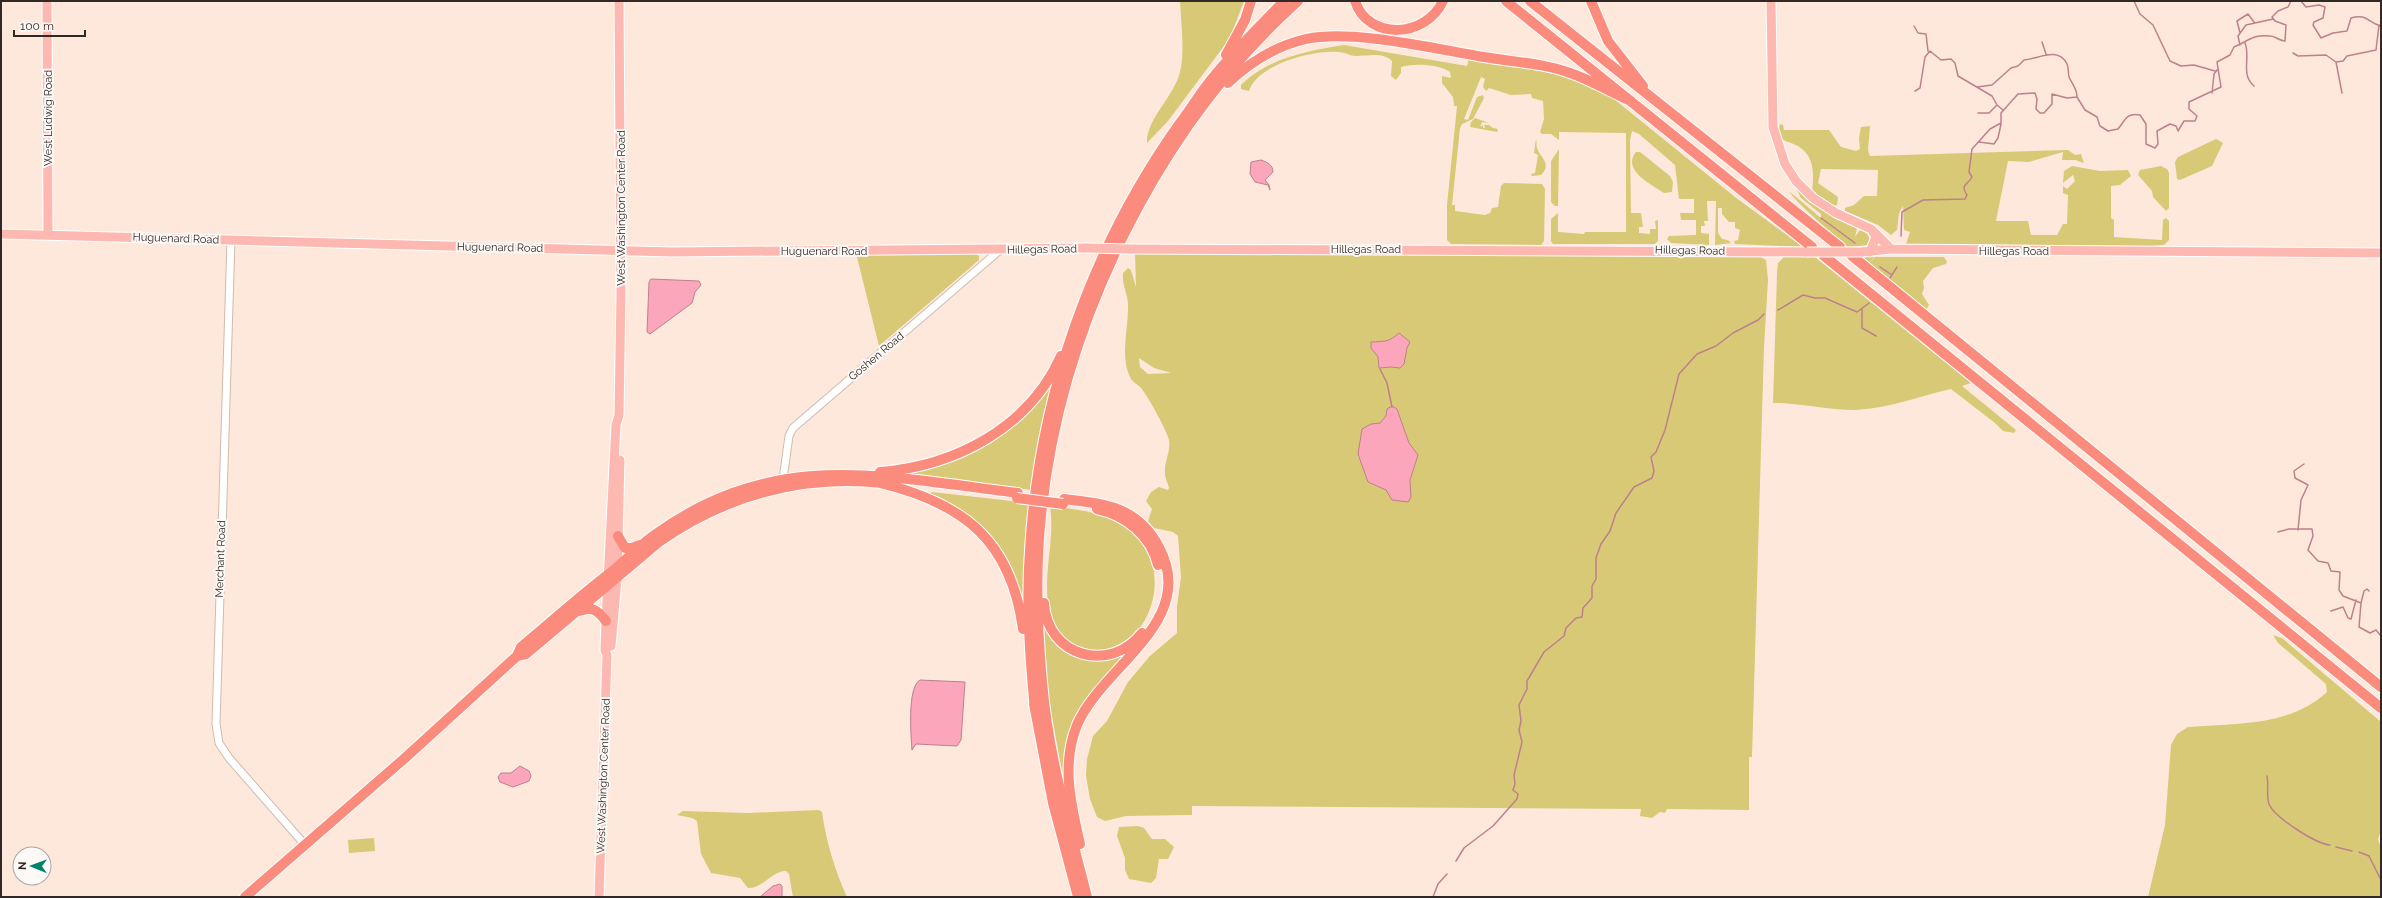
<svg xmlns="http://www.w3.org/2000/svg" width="2382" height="898" font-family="Raleway,sans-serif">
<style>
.green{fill:#d8c976;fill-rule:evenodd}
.water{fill:#fba6ba;stroke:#be808d}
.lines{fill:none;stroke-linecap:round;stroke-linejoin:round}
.stream{stroke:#be808d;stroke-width:1.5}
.minor-casing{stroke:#d0bbaf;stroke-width:9}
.major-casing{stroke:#fff;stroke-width:11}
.highway-casing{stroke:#fff;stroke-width:12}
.minor{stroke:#fff;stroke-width:7}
.major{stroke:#fdb9b1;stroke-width:9}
.highway{stroke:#fb8b7d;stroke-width:10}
.major-bridge-casing{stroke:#fff;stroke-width:11;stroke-linecap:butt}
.highway-bridge-casing{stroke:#fff;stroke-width:12;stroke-linecap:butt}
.major-bridge{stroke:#fdb9b1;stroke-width:9}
.highway-bridge{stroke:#fb8b7d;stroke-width:10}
.labels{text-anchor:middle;stroke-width:4;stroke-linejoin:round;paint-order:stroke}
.street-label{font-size:11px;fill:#312925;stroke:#fdf9f7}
</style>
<rect width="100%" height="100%" fill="#fee8dc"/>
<!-- green -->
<path class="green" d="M1180,1h64l-14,37 -62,83 -21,22c-1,-24 27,-46 33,-71 5,-19 1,-50 0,-71z
M1344,45l123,21 2,-7 88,15 24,7 28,14 126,102 68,50 -68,-3 -1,-3 4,-1 2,-10 -5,-2v-6h-6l-7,-8v-6h-4v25l4,6 6,1 3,3 -16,2 1,-44h-9l1,20h-4l1,5h-4v7l8,1v11l-38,-2 -4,-4 2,-3 27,-1v-15h-15l-1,-7h14v-14h-15l-4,-34 -36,-31 -7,-3 -2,9 1,73h10l2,14h-4v6l11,1v-5h6l-1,-8 3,-1v21l-3,3h-102l-2,-3v-22l7,-6v19l26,2 1,-2h41v-99l-67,-1v8l-8,-6h-9l-2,-2 4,-13 -1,-18 -11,-3 -1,-4 -20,1 -22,-7 -3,3 -3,-4 2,-8 -4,-2 -17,42 4,1 9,-23 6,-2 1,3 -11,21 -11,5 -2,4 -8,77h3v6l30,4 5,-2 2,-5 6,-1 3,-21 3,-3 38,1 3,5 -1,52 -3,4 -90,-1 -4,-4v-35l10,-99h-3l-1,-9 -11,-14v-7l9,2 -1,-6c-12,-8 -35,-9 -49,-5v6l-5,7 -5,-4 1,-15c-9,-9 -24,-5 -36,-5 -6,0 -11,-4 -18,-4 -25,-2 -80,12 -89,39l-8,-2v-4c27,-27 66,-34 103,-40z
M1475,118l14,5 -7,-1 -2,5 3,-2v3h2l-1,-3h5l4,3 5,1 -1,3 -27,-5 1,-5z
M1780,124l3,1 1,5h45l12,17 15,4 4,-2 -1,-11 2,-11 9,-1 -2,24 2,6 198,-6 7,5 6,-1 3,9 -9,-3h-13l1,-8 -34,10 -21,-1 -12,60h32l3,14h26l6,-11h4l1,-29 -5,-2v-7l4,3 8,-8 -2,-6 -10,8 1,-12 8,-5 28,5 28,-1 3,6 -11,9 -9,1v32l3,2v17l48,3 1,-20 3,-2 3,3v19l-5,5 -13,1 -245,-2 4,-12 -6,-2 -1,-24 -4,7 -2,17 -6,5 -13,-10 -33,-14v-3l9,-3 10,-9h13l1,-26 -57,-1 -3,14 20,14 -1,8 -6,1 -19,-15c2,-15 3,-35 -14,-45 -9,-5 -15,-3 -20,-13z
M1536,139c1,2 0,5 1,9 2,8 16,16 4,27l-9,1 -1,-2 4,-1 3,-18 -4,-2z
M2216,139l7,4 -11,23 -32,14 -3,-1 -2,-17 3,-5z
M1559,149l-1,57h-3l-4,-4v-41z
M1636,152h4l30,24 3,6 -1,10 -8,1c-12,-8 -43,-23 -28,-41z
M2161,166l6,3 2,4v35l-3,3 -13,-14 -1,-6 -14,-16 2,-5z
M1797,186l60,43 -2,8 5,-7c7,2 12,8 8,15l-20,2c-9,-7 -57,-49 -58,-55l31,26v-4l-20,-16 -5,-10z
M1200,252h156l69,3 334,1 7,4 2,20 -4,67 -12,410h-3v53l-82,-1 -2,4 -5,-1 -8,6 -12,-2 1,-7 -449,-3v9h-3l-63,1 -21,5 -8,-4 -7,-18 -4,-23 1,-17 6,-23 14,-15 21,-39 22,-26 27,-23v-26l4,-30 -3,-41 -5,-4 -19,-4 -6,-7 4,-12 -6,-8 5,-9 8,-5 9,3 1,-2c-1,-5 -4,-9 -4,-15 -1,-11 6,-22 4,-33 -1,-7 -23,-48 -29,-53 -3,-3 -6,-4 -9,-8 -12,-23 -2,-51 -3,-76 -1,-11 -6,-17 -5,-30l5,-5 3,2 5,17 -1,-33zM1139,358l15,10 17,5 -23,1 -8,-7z
M856,253h119l4,3v4l-100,86z
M1868,256l6,1 -4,6 5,-6h69l3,5 -1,2 -13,4 -10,13 1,7 -2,6 7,11 -3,5 -60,-49 -1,-3z
M1784,257h31l156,126 -9,3 54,44 -2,3 -11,-2 -8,-8 -44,-34c-31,7 -64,20 -96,21 -28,0 -55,-7 -82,-7l4,-130 1,-10z
M1053,381l-18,78 -4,31 -125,-16v-2l63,-20z
M932,492l98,11 -5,108 -13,-37 -65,-72 -17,-8z
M1050,506c17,2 49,6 65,14 77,37 30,156 -39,126 -10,-4 -21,-15 -24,-26 -13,-37 4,-77 -2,-114z
M1043,621c19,42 49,48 88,27 -46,50 -76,82 -63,155l-19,-101z
M2273,635l9,3 99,84v107l-3,11 3,7v50h-233l17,-72 6,-80 6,-11 11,-7c48,-4 101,0 139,-35l-1,-8 -48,-41z
M819,810l3,2c4,29 13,59 25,85h-54l-4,-23 -3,-3c-14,0 -24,18 -38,17l-8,-10 -29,-5 -10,-19 -4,-33 -5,-3 -15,-3 6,-4 64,2z
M1138,826l6,2 8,11h13l9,8 -6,12h-9l-3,19 -5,5 -22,-4 -4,-9v-12l-8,-22 2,-9z
M374,838l1,13 -26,2 -1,-13z"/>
<!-- water -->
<path class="water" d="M1261,160c6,2 12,5 12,12l-8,8 4,5 1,5 -2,-5 -13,-3 -5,-8 1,-12z
M651,279l48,2 2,4 -6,7 -3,11 -42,31 -3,-2 2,-50z
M1399,333l11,9 -3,6 -3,16 -4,4 -9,-1 -12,1 -1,-11 -7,-9v-6c13,-1 17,1 28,-9z
M1392,406l5,3 12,34 9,12 -8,25 1,17 -3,5 -16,-2 -6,-10 -18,-8 -10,-28 4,-25 9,-5 9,-1 6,-7 1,-7z
M920,680l45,2 -4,58 -4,6 -41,-2 -4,6c-1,-14 -5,-63 8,-70z
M520,766l9,5 2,5 -2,5 -16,6 -13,-5 -2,-5 3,-4h10z
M780,884l2,2v11h-22l13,-11z"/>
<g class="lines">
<!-- stream -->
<path class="stream" d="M2134,1l6,13 13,11 17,36 11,5 13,-1 21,6
M2301,1l5,6 13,-2 6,2 -2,11 -9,4 -1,3 8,13 12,-5 14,-2 4,-13c16,-5 17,5 30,8
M1914,26l4,7 8,1 2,17
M2240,33l-3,-12 11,-7 6,8
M2042,42l4,12
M2245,43c6,15 -5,31 9,43
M2240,45l-2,-9 8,-11 27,-6
M2293,53l5,3 28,-1 10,7 7,-1 4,-5 29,-6 3,-25
M2336,62l6,31
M1977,87l15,-2 19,-17 7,-2 6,-6c14,-1 34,-14 43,4 2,4 1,9 2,13 3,7 8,11 8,20
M1915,91l5,-3 5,-31 5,-6 11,9 10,-1 4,4 3,13 34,20 5,9 6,5
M2212,93l2,-19 4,-5
M1978,113h11l8,-8
M1979,142l15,2 4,-6 3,-14
M1821,218l34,25
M1901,236l1,-24 21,-12 42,-1 2,-4c-7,-11 0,-9 5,-18l-3,-5 3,-23 18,-20 11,-6v-10l17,-19 17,-1 2,6 -1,10 4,4h4l8,-9v-10l15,4 10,-1 8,13 12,7 3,9 8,5 10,-2c7,-8 8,-17 22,-14l6,9v20l9,4 3,-4 -1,-13 13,-7 6,2 2,5 6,-10h11l2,-5 -8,-7v-7l32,-15 -4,-25 13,-7 4,-8c15,-6 18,-13 36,-11 6,0 9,5 15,5l1,-16 -11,-4 -3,-4 6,-6 10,-4 3,-6
M1880,267l12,8
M1890,278l7,-11
M1862,309v19l14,8
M1778,310l25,-15 12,3h10l32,14 12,-9
M1380,369l7,14 5,24
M2298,530l3,-30 7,-15 -13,-7 -1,-7 10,-7
M2278,532l11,-3h23l1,7 -5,14 10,11 10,2 3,8 9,1 -1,18 4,6 18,7 -2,24 11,6 6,-3 5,6
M2361,603l3,-12 3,-2 2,2
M2331,611l12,-4 5,11 3,1 5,-19
M2267,776c2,9 -1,19 2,28 5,13 47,40 61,41
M2336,847l16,4
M2359,852l10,4 12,24
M1456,861l8,-13 29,-22 24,-27 1,-5 -5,-4 2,-6 -1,-9 8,-33 -3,-12 2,-9 -2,-16 8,-16v-8l17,-29 20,-16 2,-8 10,-10 6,-1 1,-9 9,-10v-12l4,-7v-21l5,-14 9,-13 6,-18 18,-26 18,-9 2,-7 -3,-14 5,-5 9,-22 14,-56 18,-20 19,-8 17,-13 25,-13 6,-6
M1433,897l5,-13 9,-10"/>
<!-- minor casing -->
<g class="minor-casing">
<path id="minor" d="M231,240l-15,484 3,19 10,15 77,88
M783,479l6,-43 4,-8 207,-178"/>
</g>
<!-- major casing -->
<g class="major-casing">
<path id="major" d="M47,1l1,234
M1771,1l2,126 12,37 11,17 17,17 23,15 35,16 20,20
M1,234l671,18 415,-4
M1129,249l678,3
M1862,252l29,-3 490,4
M1870,252l6,-15 -4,-7
M611,646l6,-67 3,-119
M599,897l8,-242 -2,-5 1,-29 10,-196 3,-10 2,-121 -2,-293"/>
</g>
<!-- highway casing -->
<g class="highway-casing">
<path id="highway" d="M1355,1c13,40 71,37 88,0
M1506,1l306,246
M1530,1l310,246
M1591,1l17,40 35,45
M1226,55l19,-35 6,-19
M1228,83c22,-21 48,-37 78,-44 47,-10 129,10 178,18 28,5 59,6 86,16 21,7 40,19 61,28
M1823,255l558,453
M1851,255l530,432
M880,472c75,-6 149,-44 181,-116
M880,483c83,20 131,57 143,146
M1064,499c41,5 73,7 95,48 40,75 -57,119 -82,178 -16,40 -6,79 3,119
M1097,509c29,6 54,27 61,56
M618,536l7,12h7l8,-3
M1044,603c3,54 66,71 98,30
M579,611c14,-5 18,-1 27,10
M517,656l9,-2 133,-112c65,-46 143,-68 224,-59
M1034,704l19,99 25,94
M1035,710c-5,-53 -9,-106 -5,-160 9,-153 61,-302 150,-427 12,-16 22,-33 35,-48 21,-26 46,-50 69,-74
M245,897l160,-139 112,-102 4,-9c30,-25 58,-50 89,-74 15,-12 28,-26 43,-37 122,-88 227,-60 365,-43
M1087,897c-18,-71 -39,-142 -45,-215 -5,-55 -7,-112 -1,-166 19,-189 115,-387 257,-515"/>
</g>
<!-- minor -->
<use href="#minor" class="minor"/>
<!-- major -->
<use href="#major" class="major"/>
<!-- highway -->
<use href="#highway" class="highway"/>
<!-- major-bridge casing -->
<g class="major-bridge-casing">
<path id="major-bridge" d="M1087,248l42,1
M1807,252h55"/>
</g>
<!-- highway-bridge casing -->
<g class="highway-bridge-casing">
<path id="highway-bridge" d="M1017,498l46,6"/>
</g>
<!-- major-bridge -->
<use href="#major-bridge" class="major-bridge"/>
<!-- highway-bridge -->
<use href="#highway-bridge" class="highway-bridge"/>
</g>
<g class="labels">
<!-- street labels -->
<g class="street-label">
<text transform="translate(48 118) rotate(-90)" y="4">West Ludwig Road</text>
<text transform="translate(621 208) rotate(-90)" y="4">West Washington Center Road</text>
<text transform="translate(176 238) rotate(2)" y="4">Huguenard Road</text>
<text transform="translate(500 247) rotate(1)" y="4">Huguenard Road</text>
<text transform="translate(1042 249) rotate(-1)" y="4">Hillegas Road</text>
<text x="1366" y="253">Hillegas Road</text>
<text transform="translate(1690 250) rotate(1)" y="4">Hillegas Road</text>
<text x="824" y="255">Huguenard Road</text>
<text x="2014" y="255">Hillegas Road</text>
<text transform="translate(876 356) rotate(-40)" y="4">Goshen Road</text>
<text transform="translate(220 559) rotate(-88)" y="4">Merchant Road</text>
<text transform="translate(603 776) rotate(-88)" y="4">West Washington Center Road</text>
</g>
</g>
<!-- border -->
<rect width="2382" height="898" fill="none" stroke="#312925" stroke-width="4"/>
<!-- north arrow -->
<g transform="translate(32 866) rotate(271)"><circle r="19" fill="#fdf9f7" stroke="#aba6a3"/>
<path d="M0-3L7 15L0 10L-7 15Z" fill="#008568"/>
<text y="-6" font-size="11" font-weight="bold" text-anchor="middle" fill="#312925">N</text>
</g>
<!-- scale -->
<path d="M14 30v6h71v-6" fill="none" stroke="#312925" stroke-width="2"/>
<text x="20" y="30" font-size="12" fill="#312925" stroke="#fdf9f7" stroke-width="3" paint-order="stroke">100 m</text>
</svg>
